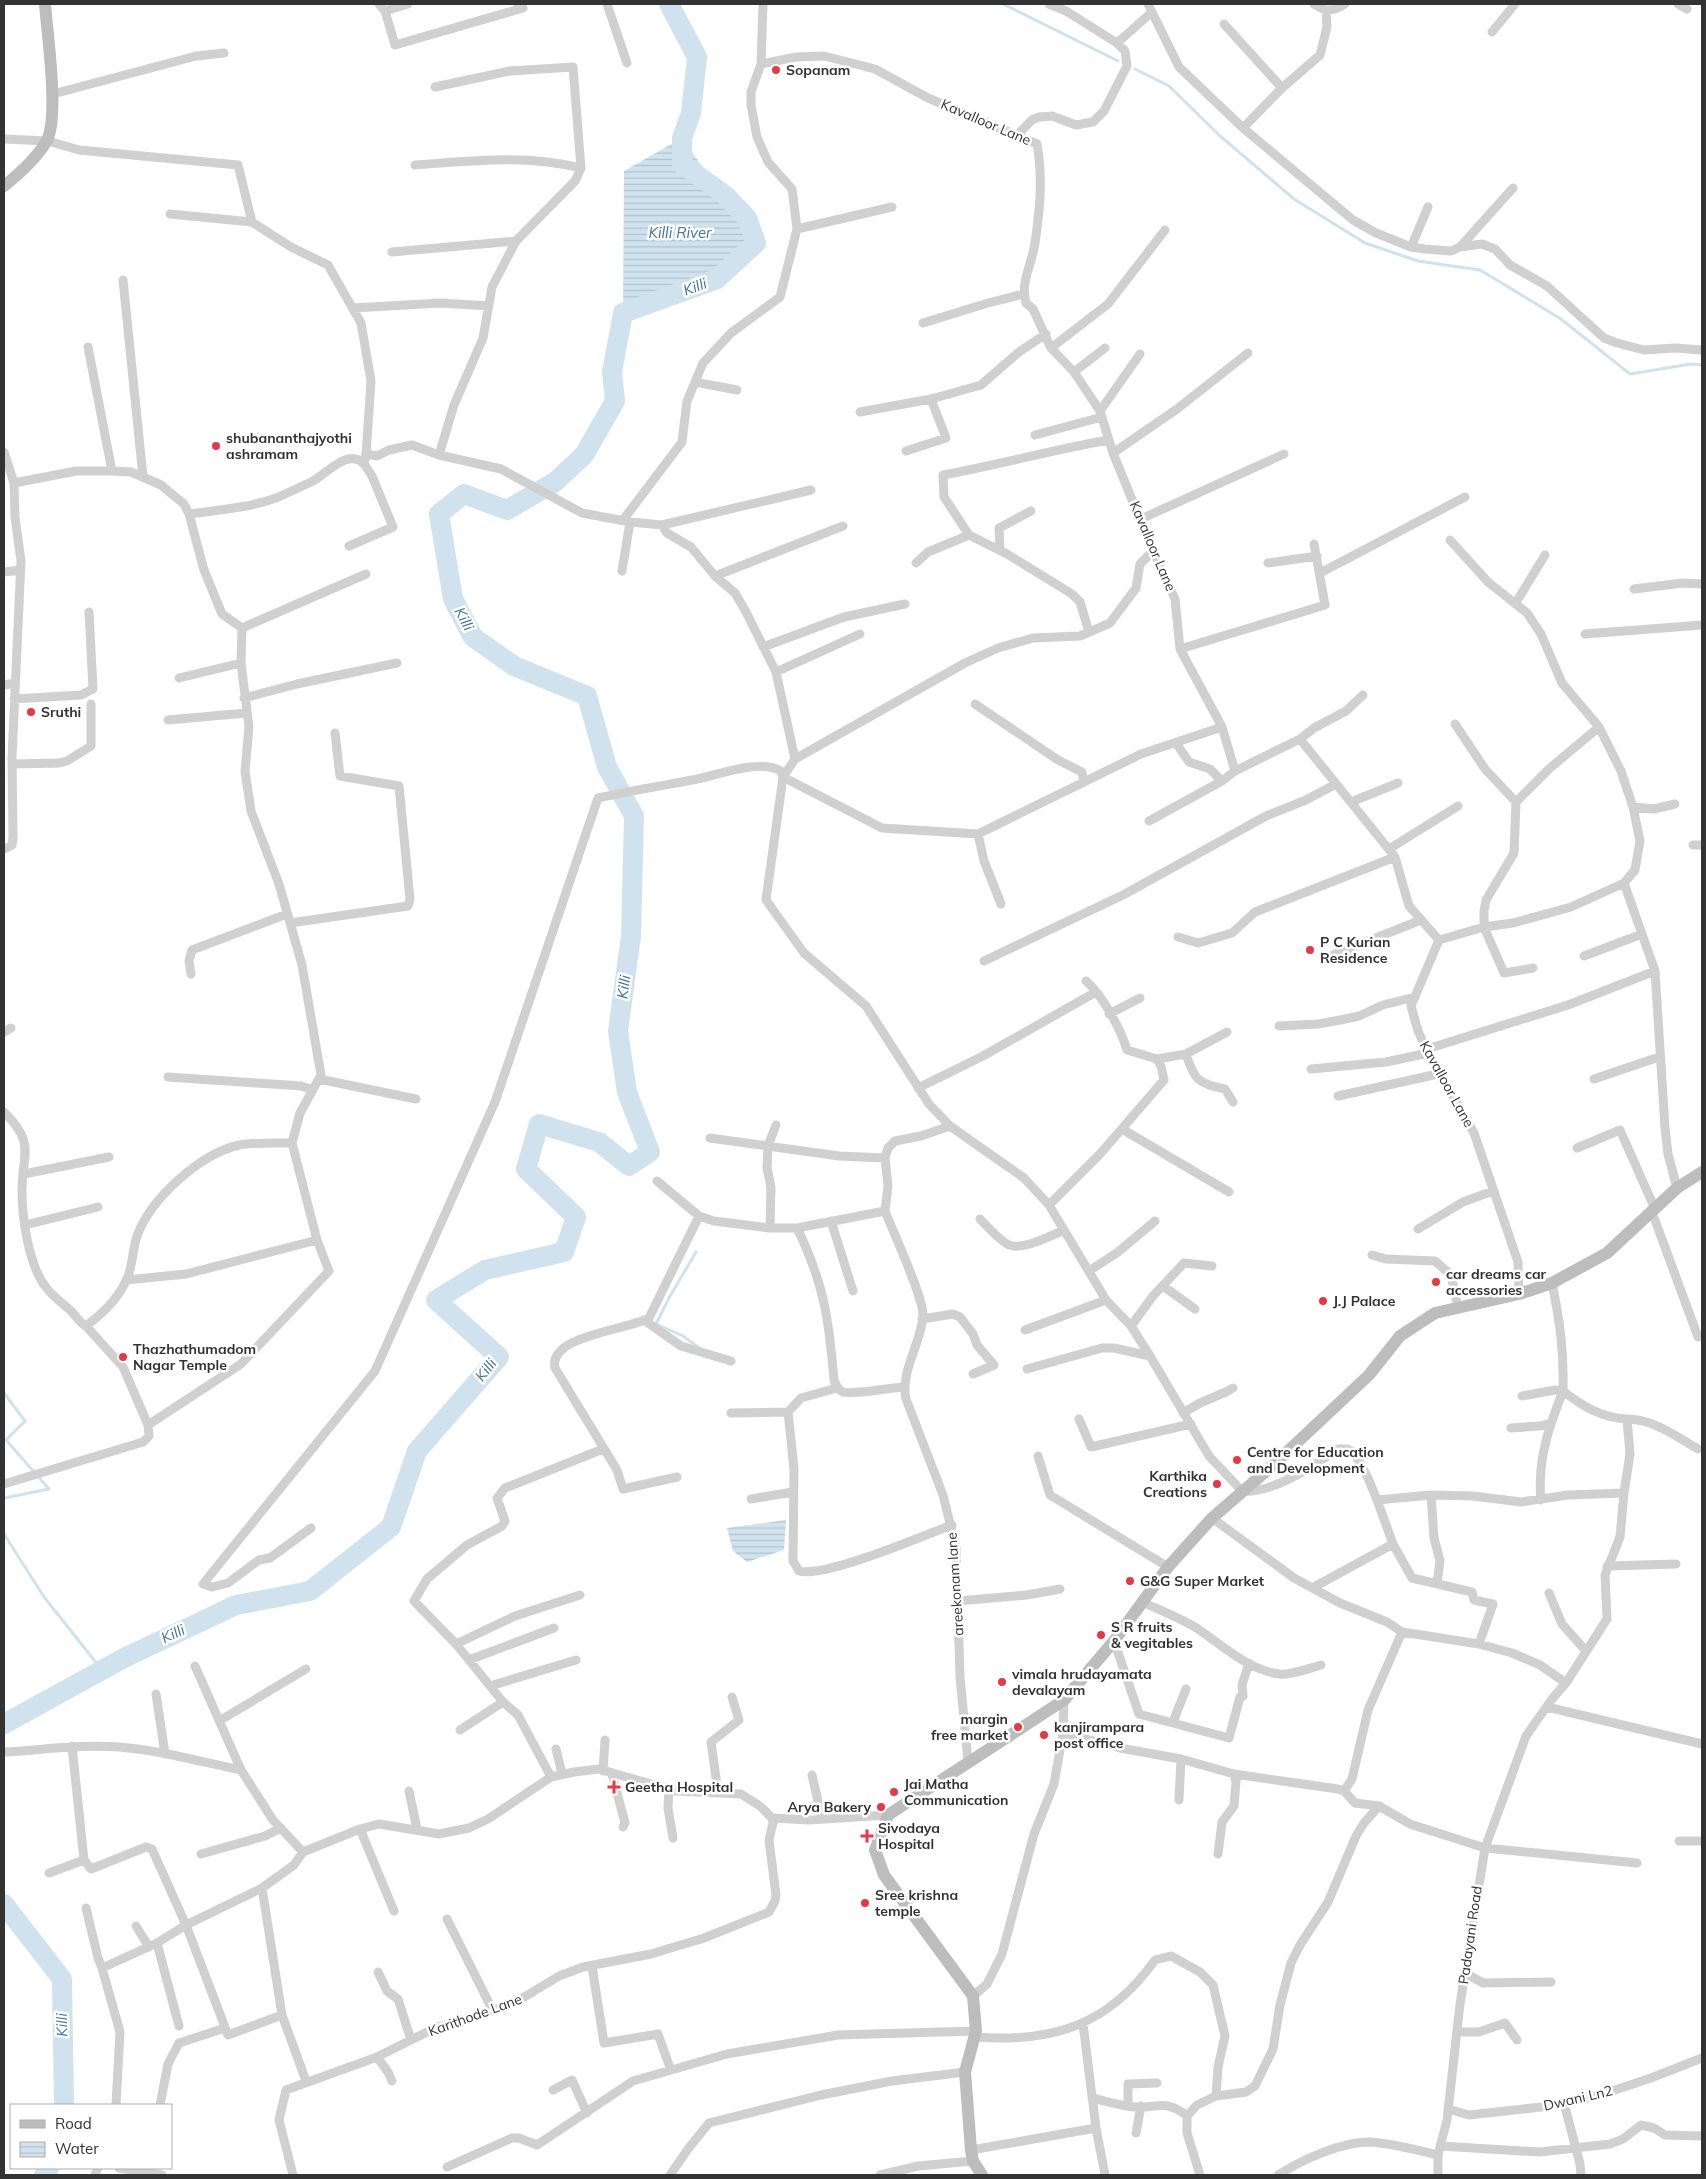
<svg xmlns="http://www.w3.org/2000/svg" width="1706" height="2179" font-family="Mulish,sans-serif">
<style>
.water{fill:url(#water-rules)}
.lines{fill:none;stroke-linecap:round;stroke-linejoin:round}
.stream{stroke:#cfe2ee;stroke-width:3}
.river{stroke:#cfe2ee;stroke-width:20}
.minor{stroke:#d0d0d0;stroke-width:9}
.secondary{stroke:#bdbdbd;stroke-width:12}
.poi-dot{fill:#e63946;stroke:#fff;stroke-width:2}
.labels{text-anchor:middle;stroke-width:5;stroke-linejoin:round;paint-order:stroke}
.poi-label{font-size:14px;font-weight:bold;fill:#333;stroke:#fff;text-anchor:start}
.street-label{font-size:14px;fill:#333;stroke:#fff}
.water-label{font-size:15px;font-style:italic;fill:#3f7597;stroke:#fff}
</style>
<defs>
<pattern id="water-rules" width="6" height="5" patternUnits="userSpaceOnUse" patternTransform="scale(1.25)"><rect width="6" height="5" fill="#cfe2ee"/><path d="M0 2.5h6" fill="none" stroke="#b2c2cd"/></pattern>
</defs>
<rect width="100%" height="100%" fill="#fff"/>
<!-- water -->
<path class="water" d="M682,138l74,105 -39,36 -94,34 1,-142z
M786,1520l-2,30 -37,12 -14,-11 -6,-23z"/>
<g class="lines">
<!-- stream -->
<path class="stream" d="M1003,4l115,57
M1135,69l34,17 50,49 75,64 71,44 53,18 62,9 81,49 69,55 61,-10 11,1
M696,1252l-27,46 -13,26 27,12 16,12
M4,1393l21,28 -19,19 43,49 -45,9
M4,1534l40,63 58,73"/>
<!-- river -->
<path class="river" d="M4,1724l120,-66 112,-53 74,-14 81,-64 26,-76 82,-94 -63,-57 49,-30 79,-18 12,-35 -50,-48 13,-45 60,18 30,24 21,-14 -23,-60 -9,-61 13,-95 3,-120 -27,-49 -20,-71 -73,-30 -41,-29 -20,-38 -14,-85 25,-20 43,16 48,-28 29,-27 31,-54 -3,-29 11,-59 94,-34 39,-36 -9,-25 -22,-23 -43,-31v-26l9,-25 6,-56 -28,-53
M4,1904l58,75 2,126
M44,2175l5,-7"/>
<!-- minor -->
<path class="minor" d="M379,4l6,7 10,34 128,-37 -5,-4
M607,4l20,59
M763,4l-2,60 35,-7 28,-1 51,13 53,29 109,46c6,34 3,65 -2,99 -3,22 -15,38 -9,60l7,6 18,39 23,24 26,39 13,42 40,98 22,48 5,50 42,78 13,44 65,-32 95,118 14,49 30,34 -28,66 7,25 10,22 46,80 44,129 1,32
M1148,4l31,63 64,61 110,92 23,13 35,14 14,2 26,2 9,-4 22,-3 13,5 15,16 37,21 57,52 13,5 27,7 31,-2 27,2
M1314,4c12,8 18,8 31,0
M1678,4l9,5
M385,11l23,-7
M1224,24l58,64
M1492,32l23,-28
M1117,43l35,-31
M435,87l75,-16 63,-4 8,101
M53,94l143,-38 28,-3
M1243,128l39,-40 38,-33 7,-28 -1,-16
M1018,134l14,-14 7,-3 13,-1 24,9 17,-3 11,-11 23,-45 -2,-15 -8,-8 -51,-32 -17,-7
M4,139l44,2 31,9 159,15 14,57
M415,165c56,-4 111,-11 166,3l-6,13 -59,60
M170,214l82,8 39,25 37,18 33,58 10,58 -5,73
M797,229l95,-22
M1411,247l17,-40
M1460,247l53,-59
M392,252l124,-11 -24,46 -9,51 -29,67 -15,50
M123,280l20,197
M353,308l87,-5 49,3
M923,323l65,-20 36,-9
M88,347l24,124
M1051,348l57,-44 57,-74
M1074,372l31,-24
M695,382l42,8
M1100,411l40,-57
M860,412l71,-13 50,-14 38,-33 27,-18
M1035,435l67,-18
M906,451l40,-13 -15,-39
M4,452l10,31 1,34 6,44 -9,196 1,81 -1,7 -8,4
M1113,453l64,-44 71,-56
M189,514c29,-4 59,-6 87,-16 12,-5 24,-11 35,-16 15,-7 37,-35 53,-18l2,-10 11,2 12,-6 23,-5 27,10 62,14 81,44 48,9 32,3 5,8 24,14 24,29 20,17 11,19 30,60 19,87 -12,18 -17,123 38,53 62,53 63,98 21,22 74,52 25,27 57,95 25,26 19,30 59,100 33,35c30,3 71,-25 96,-42h9l7,3 14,26 9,22 54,-5 42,1 48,6 47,-7 56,-2
M1141,519l143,-65
M623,520l59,-78 5,-41 16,-38 28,-30 49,-36 17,-68 -5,-40 -24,-27 -11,-25 -6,-32v-13l10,-28
M662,525l149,-35
M1450,540l38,42 39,31 14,21 21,49 37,44 22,44 12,36 7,34 -5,29 -11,13
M349,546l44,-19 -21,-51 -8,-12
M1000,550l-1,-22 32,-17
M916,563l12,-11 41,-17
M1268,563l49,-7
M622,571l8,-49
M4,572l16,-2
M1320,573l145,-76
M715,576l128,-50
M1634,589l49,-6 19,1
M1515,604l30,-49
M242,628l124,-54
M1089,632l-9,-30 -8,-8 -65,-40 -38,-19 -25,-38 -1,-22c55,-10 109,-25 165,-35
M1585,634l117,-9
M763,647l81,-30 61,-13
M1180,649l145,-44 -11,-61
M776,672l84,-38
M179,678l62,-15
M4,685l11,-2
M244,698l53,-14 100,-21
M14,699l67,-4 12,-6 -4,-77
M975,704l83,56 24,12 2,10 57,-28 81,-27
M168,720l78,-7
M1455,724l30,45 31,33
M1300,739l14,-11 32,-17 17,-16
M1176,743l13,19 21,7 12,12
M795,759l170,-96 33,-15 35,-10 47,-2 30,-13 26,-35 4,-24 13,-13
M12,764l47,-1 8,-2 24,-15v-42
M1351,802l47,-19
M1633,807l21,2 21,-5
M1149,821l73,-40 13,-10
M978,834l6,27 17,43
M1693,845h9
M1389,849l69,-43
M290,923l118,-17 2,-7 -11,-113 -59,-10 -5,-43
M1178,937l20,6 34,-10 23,-21 140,-55
M1439,940l45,-13 29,-4 58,-16 53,-24 31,88 10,157 3,26 9,34
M1333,955l88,-35
M1584,956l58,-22
M984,961l139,-66 143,-79 40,-16 30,-16
M1533,968l-29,5 -20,-46v-16l2,-11 28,-47 2,-51 34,-34 49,-41
M191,974l-2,-13 3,-11 95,-36
M1109,1014l31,-16
M1279,1026l39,-2 22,-4 19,-4 24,-11 32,-8
M4,1032l7,-4
M1427,1049l141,-44 87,-34
M1186,1054c8,26 13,30 39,35l8,13
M1157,1059l29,-5 41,-22
M1311,1069l75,-7 42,-9
M168,1077l133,9 12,4
M319,1079l97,20
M1594,1079l65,-22
M918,1088l65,-32 113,-64
M1338,1096l100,-22
M4,1112c31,31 19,39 18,77 0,28 6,74 23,97 7,10 16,16 25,24 6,5 9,13 16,16
M1122,1129l107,63
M710,1138l129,18 46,2
M1577,1148l43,-18 35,79
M24,1174l85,-17
M657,1181l42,35 15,5 56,7h27l88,-17 3,-25 -3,-28 3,-10 7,-7 26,-5 29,-10
M1049,1205l51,-51 64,-74 -3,-14 -4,-7 -30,-9c-6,-20 -25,-56 -41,-69
M885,1211c8,21 39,87 38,105 -2,28 -23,55 -17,83l37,96 13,53 4,129 8,84
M1652,1212l46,125
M980,1219c8,8 17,19 27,25 13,8 43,-8 57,-14
M831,1221l22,70
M25,1225l73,-18
M770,1228l1,-41 -4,-19 1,-22 8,-21
M797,1228c27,55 32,92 37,152 2,5 3,10 9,12 11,3 47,-4 60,-5
M1418,1229l45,-27 30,-11
M1372,1255l14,4 49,2 16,14 7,33
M1089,1271l29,-19 37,-31
M126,1280l60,-6 131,-34
M1163,1286l32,23
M922,1319l31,-5 7,3 13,17 4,11 17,20 -21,9
M644,1320l37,26 50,15
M1131,1326l22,-30 31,-33 28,3
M1025,1330l81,-30
M1027,1369l75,-21h12l36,8
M837,1388l-36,10 -13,14 6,57 -1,92 6,10c26,7 123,-35 153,-46
M1522,1396l33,-6 8,1c-14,36 -26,69 -22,109
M731,1413l57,-1
M1183,1413l17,-10 28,-12 5,-3
M1079,1419l12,28 100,-23
M1627,1419c26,0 49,17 71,30
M148,1425l93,-61 88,-93 -12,-31 -25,-97
M1511,1428l29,-2 11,-3
M1038,1456l12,39 118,72
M677,1477l-54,12 -6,-19 -62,-102c-7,-33 73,-38 94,-50l50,-102
M4,1484l139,-42 6,-6 -1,-11 -25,-58 -37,-41c17,-13 31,-26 40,-45 7,-13 6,-31 11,-45 14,-38 63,-82 102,-91 17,-3 36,-2 53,-2l8,-30 21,-38 -19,-110 -23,-81 -28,-73 -6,-40 4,-44 -8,-64 1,-35 -20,-14 -18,-44 -15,-56 -5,-10 -23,-19 -30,-13 -19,-1h-36l-62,12
M1431,1495l3,43 6,23 -3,22
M751,1499l42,-7
M1212,1518l82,60 46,25 47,19 15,10 77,12 33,9 28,12 26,18
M311,1528l-41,30 -11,2 -31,23 -16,4 -9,-3 172,-213 120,-269 103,-304c31,-7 62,-12 94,-18 24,-4 67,-22 89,-9l2,6 99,51 96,6 106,-52
M1393,1544l19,34 60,14 2,8 19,4 -14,40
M1607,1566l69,-2
M1312,1588l81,-44 -16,-44
M1549,1593l13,31 24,27
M958,1601l69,-6 33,-6
M1142,1602c18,8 36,15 53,25 26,17 52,43 84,47 10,2 31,-6 42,-9
M1114,1641l25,73 90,24 11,-41 3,-1 -1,-11 7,-22
M456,1644l59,-28 65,-21
M469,1660l85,-32
M195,1666l46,104
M490,1686l86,-26
M156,1694l9,60
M1547,1707l155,37
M219,1721l87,-52
M1173,1722l13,-33
M460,1730l43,-28
M1063,1733l57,15 61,11 53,15 104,15 6,2 11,12 24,3
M72,1746l12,114 7,9 55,-22 6,2 34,76 42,110 54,-20 24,66
M556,1749l6,25
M4,1752c38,-2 77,-8 115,-5 41,3 82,15 122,23l32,50 30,32 57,-23 19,-5 60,10 30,-6 19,-9 63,-42 23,-5 25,-3 76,22 66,3 19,12 12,12 37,2 79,-5
M603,1771l2,-31
M612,1774l13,49 -2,4
M812,1775l10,44
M551,1777l-33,-62 -15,-13 -47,-58 -42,-43 13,-22 40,-34 35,-19 3,-5 -8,-23 8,-10 98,-39
M669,1789l-1,19 5,30
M409,1791l8,38
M1344,1791l8,-12 16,-69 34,-78
M718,1792l-7,-50 28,-22 -7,-23
M1179,1800l2,-41
M360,1829l34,82
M1679,1841h23
M201,1854l64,-18 16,-8
M1218,1854l4,-32 12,-16 2,-24 -2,-8
M49,1873l35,-13
M262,1888l20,127
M86,1908l12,50 4,10
M447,1919l46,92
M136,1926l13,21
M157,1943l22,83
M592,1966l12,77 54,-9 11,31
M378,1972l9,19 11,8 13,41
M1465,1973l18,10 68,-1
M973,1996l14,-12 15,-30 32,-120 20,-50 9,-51 1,-33
M1083,2024l13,104 9,47
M1457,2032h22l26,-9 12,17
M975,2037c78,6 134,-12 180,-77l16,-4 29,16 13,13 12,51 -7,31 -2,29
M377,2057l11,15 4,9
M553,2090l19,-10 15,33
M1092,2098c14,3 29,8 43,9 24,1 31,-8 52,9
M1564,2103l16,61 1,11
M116,2105l4,-73 -18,-64 55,-25 29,-18 76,-37 32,-23 9,-13
M160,2105l8,-41 11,-21 46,-15
M1128,2105v-21l29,-1
M1448,2109l21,6 72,-8 50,-9 60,-20 51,-20
M1136,2133l5,-27
M1441,2146l99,6 70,-8 13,-5 18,-14 13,3 11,7 37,1
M971,2150l125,-22
M447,2167l65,-29h7l18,7 96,-64 94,-27 111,-19 138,-4
M119,2168l43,7
M95,2175l3,-7
M293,2175l-14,-55 7,-30 91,-33 60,-30 32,-8 47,-17 43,-26 24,-9 68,-13 53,-16 65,-26 6,-11 1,-6 -7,-55 4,-17 -1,-5
M670,2175l18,-26 21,-26 112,-28 71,-14 73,-9
M880,2175l38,-9 55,-5
M1200,2175l-13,-42v-17l10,-11 19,-9 30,-4 9,-6 18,-37 7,-44 11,-42 9,-18 28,-43 28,-66 8,-13 15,-17 31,18 75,24 41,-112 26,-37 14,-16 41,-64 -2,-44 15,-38 4,-44 6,-39 -3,-35c-25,-1 -45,-13 -64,-28 1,-40 -3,-69 -11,-108
M1278,2175c24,-15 62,-33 91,-33 23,1 47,8 69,13
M1438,2175v-20l9,-35 13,-116 25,-156 152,15"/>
<!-- secondary -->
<path class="secondary" d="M4,186c15,-12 32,-27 42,-44 14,-22 1,-110 -1,-138
M982,2175l-9,-14 -2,-11 -6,-78 11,-41 -3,-35 -89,-121 -9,-25 13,-35 176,-115 50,-59 54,-74 44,-49 59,-51 98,-92 31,-39 35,-23 84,-19 33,-11 55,-30 70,-65 25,-16"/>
</g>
<!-- markers -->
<g class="poi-dot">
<circle cx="776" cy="70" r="5"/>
<circle cx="216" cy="446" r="5"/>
<circle cx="31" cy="712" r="5"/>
<circle cx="1310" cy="950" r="5"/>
<circle cx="1436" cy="1282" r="5"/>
<circle cx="1323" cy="1301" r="5"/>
<circle cx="123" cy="1357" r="5"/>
<circle cx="1237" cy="1460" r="5"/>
<circle cx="1217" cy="1484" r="5"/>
<circle cx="1130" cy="1581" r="5"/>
<circle cx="1101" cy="1635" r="5"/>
<circle cx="1002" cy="1682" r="5"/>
<circle cx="1018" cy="1727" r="5"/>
<circle cx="1044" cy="1735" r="5"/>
<path d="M611.5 1779.5h5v5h5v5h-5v5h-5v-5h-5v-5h5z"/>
<circle cx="894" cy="1792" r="5"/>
<circle cx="881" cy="1807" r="5"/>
<path d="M864.5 1828.5h5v5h5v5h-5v5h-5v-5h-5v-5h5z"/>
<circle cx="865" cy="1903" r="5"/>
</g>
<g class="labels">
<!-- poi labels -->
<g class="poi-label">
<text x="786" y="75">Sopanam</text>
<text x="226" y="443">shubananthajyothi<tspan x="226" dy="16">ashramam</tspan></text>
<text x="41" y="717">Sruthi</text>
<text x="1320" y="947">P C Kurian<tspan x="1320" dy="16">Residence</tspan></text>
<text x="1446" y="1279">car dreams car<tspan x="1446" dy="16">accessories</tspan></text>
<text x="1333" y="1306">J.J Palace</text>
<text x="133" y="1354">Thazhathumadom<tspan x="133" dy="16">Nagar Temple</tspan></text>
<text x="1247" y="1457">Centre for Education<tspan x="1247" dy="16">and Development</tspan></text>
<text x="1207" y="1481" text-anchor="end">Karthika<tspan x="1207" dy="16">Creations</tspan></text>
<text x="1140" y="1586">G&amp;G Super Market</text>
<text x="1111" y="1632">S R fruits<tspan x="1111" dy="16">&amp; vegitables</tspan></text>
<text x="1012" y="1679">vimala hrudayamata<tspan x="1012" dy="16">devalayam</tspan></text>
<text x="1008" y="1724" text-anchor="end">margin<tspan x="1008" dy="16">free market</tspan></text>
<text x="1054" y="1732">kanjirampara<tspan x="1054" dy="16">post office</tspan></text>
<text x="904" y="1789">Jai Matha<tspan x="904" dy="16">Communication</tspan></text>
<text x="625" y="1792">Geetha Hospital</text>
<text x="871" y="1812" text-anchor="end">Arya Bakery</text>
<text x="878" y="1833">Sivodaya<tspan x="878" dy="16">Hospital</tspan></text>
<text x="875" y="1900">Sree krishna<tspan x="875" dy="16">temple</tspan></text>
</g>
<!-- street labels -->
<g class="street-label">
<text transform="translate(986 122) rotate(23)" y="5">Kavalloor Lane</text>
<text transform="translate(1153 546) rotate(67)" y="5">Kavalloor Lane</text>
<text transform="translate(1447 1084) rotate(61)" y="5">Kavalloor Lane</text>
<text transform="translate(955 1584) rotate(-94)" y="5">areekonam lane</text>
<text transform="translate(1470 1935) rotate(-82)" y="5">Padayani Road</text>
<text transform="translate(475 2015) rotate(-20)" y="5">Karithode Lane</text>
<text transform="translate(1578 2098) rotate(-13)" y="5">Dwani Ln2</text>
</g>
<!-- water labels -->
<g class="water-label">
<text x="680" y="238">Killi River</text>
<text transform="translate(695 287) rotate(-20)" y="5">Killi</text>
<text transform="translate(464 619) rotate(62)" y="5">Killi</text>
<text transform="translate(624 987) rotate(-82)" y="5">Killi</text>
<text transform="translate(486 1370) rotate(-52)" y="5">Killi</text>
<text transform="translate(173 1634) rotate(-25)" y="5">Killi</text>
<text transform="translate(62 2025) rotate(-91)" y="5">Killi</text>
</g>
</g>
<!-- border -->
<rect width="1706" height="2179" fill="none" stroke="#333333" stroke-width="10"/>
<!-- legend -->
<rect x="10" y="2104" width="162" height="65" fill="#ffffff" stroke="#adadad"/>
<rect x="20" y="2120" width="25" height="8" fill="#bdbdbd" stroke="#adadad"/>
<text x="55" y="2129" font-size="15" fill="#333333">Road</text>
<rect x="20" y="2142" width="25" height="15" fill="url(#water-rules)" stroke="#adadad"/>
<text x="55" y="2154" font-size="15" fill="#333333">Water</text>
</svg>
